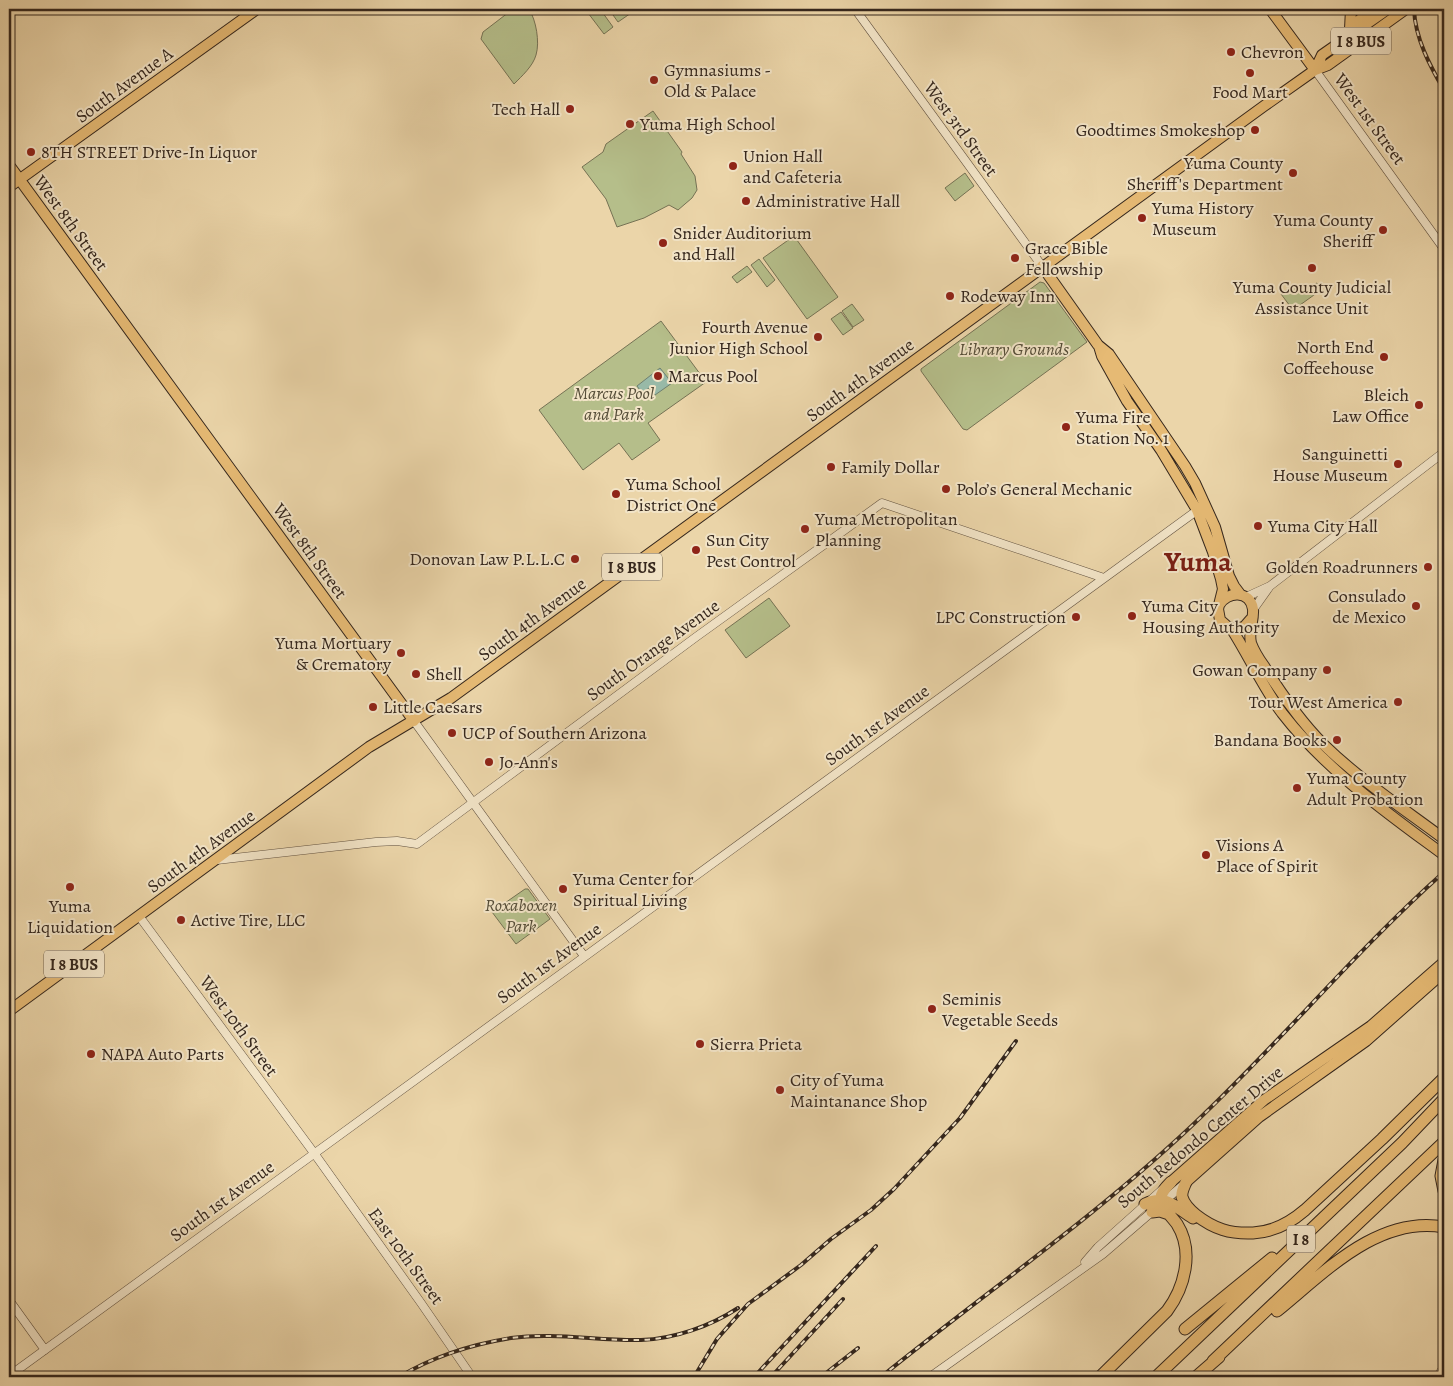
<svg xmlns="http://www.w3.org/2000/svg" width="1453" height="1386" font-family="Alegreya,serif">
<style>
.green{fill:#b5be8a;stroke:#757254}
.water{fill:#98b9a7;stroke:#707f70}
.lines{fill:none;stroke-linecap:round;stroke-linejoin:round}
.minor-casing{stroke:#625240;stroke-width:9}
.major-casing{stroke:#35271d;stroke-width:12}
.highway-casing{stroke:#35271d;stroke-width:13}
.minor{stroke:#f2e4c7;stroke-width:8}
.major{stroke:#e6ba74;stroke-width:10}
.highway{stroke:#e6ba74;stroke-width:11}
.rail-casing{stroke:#35271d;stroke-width:4}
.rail{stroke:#f2e4c7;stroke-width:2;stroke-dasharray:5.5;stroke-linecap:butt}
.poi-dot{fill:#8f2418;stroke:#f2e4c7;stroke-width:2}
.labels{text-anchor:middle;stroke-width:4;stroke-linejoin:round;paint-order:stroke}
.shield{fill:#f2e4c7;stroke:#6e6050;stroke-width:1}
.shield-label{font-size:16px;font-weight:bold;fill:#35271d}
.poi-label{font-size:18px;fill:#35271d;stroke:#f2e4c7;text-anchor:start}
.street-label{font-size:18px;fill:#35271d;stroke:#f2e4c7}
.park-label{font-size:18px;font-style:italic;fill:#554d38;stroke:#f2e4c7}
.town-label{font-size:28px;font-weight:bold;fill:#7a1f14;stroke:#f2e4c7}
</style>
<rect width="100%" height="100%" fill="#ebd5a9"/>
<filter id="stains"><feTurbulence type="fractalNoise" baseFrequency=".004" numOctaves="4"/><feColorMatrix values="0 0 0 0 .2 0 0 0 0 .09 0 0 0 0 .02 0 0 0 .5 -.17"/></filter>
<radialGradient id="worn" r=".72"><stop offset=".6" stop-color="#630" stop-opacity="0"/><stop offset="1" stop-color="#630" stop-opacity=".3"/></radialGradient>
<!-- green -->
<path class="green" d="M513,9h16c7,11 11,33 7,46 -3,11 -14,21 -22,29l-33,-45 2,-7z
M585,9h15l13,18 -9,7z
M622,9h11l1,2 -16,11 -5,-7z
M653,111l29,41 -1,2 14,22 2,14 -5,8 -14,12 -9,-5 -25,13 -27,9 -11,-28 -24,-32 21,-15 3,-8z
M965,173l9,13 -19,15 -10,-13z
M794,236l44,61 -31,22 -44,-61z
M759,259l16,21 -8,7 -16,-22z
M747,266l5,6 -15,11 -5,-6z
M1040,282l4,1 43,59 -120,88 -4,-1 -42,-58v-2z
M1317,283l4,7 -28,20 -12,-16 9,-7 15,2z
M852,304l12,16 -11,7 -11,-16z
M841,312l12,16 -10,7 -12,-16z
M661,321l45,61 -58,41 12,17 -28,20 -13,-17 -36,27 -44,-60z
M769,598l21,28 -44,32 -21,-28z
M525,889h3l22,30 -34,25 -24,-32z"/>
<!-- water -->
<path class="water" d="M660,368l12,15 -17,12 -6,-7 -7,5 -5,-7z"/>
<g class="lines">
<!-- minor casing -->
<g class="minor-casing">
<path id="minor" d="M855,9l187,257
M1315,70l129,179
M1246,597l24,-11 174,-134
M1253,610l17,-24
M414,721l170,235
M217,860l159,-18 21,-1 20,3 279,-207 186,-134 222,75
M139,916l175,237 107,150 51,74
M1085,1262l13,-15 66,-59
M9,1300l36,50
M9,1376l1190,-867
M930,1377l173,-123 80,-69
M1437,1377l7,-10"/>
</g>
<!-- major casing -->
<g class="major-casing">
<path id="major" d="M1270,9l45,61
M1351,26l24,-17
M1350,29l1,-20
M1315,70l7,-15 66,-46
M9,165l405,556
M9,187l248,-178
M1042,266l56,79 11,9 76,112 10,17 20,44 14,49 5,10 6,8
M1099,346l3,10 25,45 34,49 36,60 16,42 8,27 2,10 -5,20 2,11 8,7 6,2 10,-2 7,-8
M1219,605c8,-14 31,-15 34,4 1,12 -5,22 -2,34 3,8 8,16 13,23 18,29 36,55 60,79 36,35 80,64 120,94
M1231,628c18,28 31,58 51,85 45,58 104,99 162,142
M9,1011l360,-264 82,-49 813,-592 51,-36 13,-5 78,-56
M1171,1182l93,-82 107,-74 73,-64
M1186,1182l73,-65 107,-76 78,-69"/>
</g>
<!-- highway casing -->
<g class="highway-casing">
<path id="highway" d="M1444,1160l-3,16 3,15
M1186,1182c-2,5 -5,10 -4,15 2,7 9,14 14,18 18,14 34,19 57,18 20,-1 37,-10 52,-23l77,-71 62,-61
M1145,1204c21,-10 30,3 48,14
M1152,1212l8,-1 9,3
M1277,1311c47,-38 101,-96 167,-84
M1185,1329l87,-71
M1213,1361l231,-219
M1100,1377l67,-66c18,-24 27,-60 10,-87 -5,-7 -16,-17 -16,-26 0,-6 6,-12 10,-16
M1156,1377l246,-234 42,-44
M1196,1377l23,-20"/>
</g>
<!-- minor -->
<use href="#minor" class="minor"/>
<!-- major -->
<use href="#major" class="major"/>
<!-- highway -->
<use href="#highway" class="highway"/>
<!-- rail casing -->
<g class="rail-casing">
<path id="rail" d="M1414,9c1,29 16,57 30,81
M399,1377c33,-20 74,-33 112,-39 43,-6 87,3 130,2 33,-1 70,-14 97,-32
M694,1377l23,-38 31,-35 53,-39 30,-26 40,-29 23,-21 66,-71 56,-77
M754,1377l122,-131
M771,1377l72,-78
M821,1377l37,-29
M881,1377c100,-81 207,-155 302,-243 91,-84 169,-180 261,-262"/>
</g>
<!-- rail -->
<use href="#rail" class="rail"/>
</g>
<!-- markers -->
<g class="poi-dot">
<circle cx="1231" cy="52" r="5"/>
<circle cx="1250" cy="73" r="5"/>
<circle cx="654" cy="80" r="5"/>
<circle cx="570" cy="109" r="5"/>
<circle cx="630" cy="124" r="5"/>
<circle cx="1255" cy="130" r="5"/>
<circle cx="31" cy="152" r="5"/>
<circle cx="733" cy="166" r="5"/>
<circle cx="1293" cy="173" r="5"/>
<circle cx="746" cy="201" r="5"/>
<circle cx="1142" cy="218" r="5"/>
<circle cx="1383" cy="230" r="5"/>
<circle cx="663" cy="243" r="5"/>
<circle cx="1015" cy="258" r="5"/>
<circle cx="1312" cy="268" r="5"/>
<circle cx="950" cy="296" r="5"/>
<circle cx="818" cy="337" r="5"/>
<circle cx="1384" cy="357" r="5"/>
<circle cx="658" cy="376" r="5"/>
<circle cx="1419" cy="405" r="5"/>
<circle cx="1066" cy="427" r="5"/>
<circle cx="1398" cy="464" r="5"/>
<circle cx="831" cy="467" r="5"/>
<circle cx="946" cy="489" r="5"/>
<circle cx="616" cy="494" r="5"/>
<circle cx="1258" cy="526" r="5"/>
<circle cx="805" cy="529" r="5"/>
<circle cx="696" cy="550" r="5"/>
<circle cx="575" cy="559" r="5"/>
<circle cx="1428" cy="567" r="5"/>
<circle cx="1416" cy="606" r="5"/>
<circle cx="1132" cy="616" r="5"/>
<circle cx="1076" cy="617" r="5"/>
<circle cx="401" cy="653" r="5"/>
<circle cx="1327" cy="670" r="5"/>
<circle cx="416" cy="674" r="5"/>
<circle cx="1398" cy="702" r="5"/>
<circle cx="373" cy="707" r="5"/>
<circle cx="452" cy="733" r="5"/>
<circle cx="1337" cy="740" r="5"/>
<circle cx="489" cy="762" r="5"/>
<circle cx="1297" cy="788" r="5"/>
<circle cx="1206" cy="855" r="5"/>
<circle cx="70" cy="887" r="5"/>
<circle cx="563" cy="889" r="5"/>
<circle cx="181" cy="920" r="5"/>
<circle cx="932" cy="1009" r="5"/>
<circle cx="700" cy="1044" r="5"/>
<circle cx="91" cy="1054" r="5"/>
<circle cx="780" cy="1090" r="5"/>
</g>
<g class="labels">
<!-- shield labels -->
<g class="shield">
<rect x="1331" y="27.5" width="60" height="27" rx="4"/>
<rect x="602" y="553.5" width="60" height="27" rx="4"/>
<rect x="44" y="950.5" width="60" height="27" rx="4"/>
<rect x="1287" y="1225.5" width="28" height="27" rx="4"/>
</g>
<g class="shield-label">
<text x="1361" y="47">I 8 BUS</text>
<text x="632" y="573">I 8 BUS</text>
<text x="74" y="970">I 8 BUS</text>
<text x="1301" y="1245">I 8</text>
</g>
<!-- poi labels -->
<g class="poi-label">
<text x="1241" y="58">Chevron</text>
<text x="664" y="76">Gymnasiums -<tspan x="664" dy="21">Old &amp; Palace</tspan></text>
<text x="1250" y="98" text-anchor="middle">Food Mart</text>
<text x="560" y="115" text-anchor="end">Tech Hall</text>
<text x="640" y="130">Yuma High School</text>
<text x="1245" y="136" text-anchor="end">Goodtimes Smokeshop</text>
<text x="41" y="158">8TH STREET Drive-In Liquor</text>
<text x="743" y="162">Union Hall<tspan x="743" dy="21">and Cafeteria</tspan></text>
<text x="1283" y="169" text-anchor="end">Yuma County<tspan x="1283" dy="21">Sheriff's Department</tspan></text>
<text x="756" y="207">Administrative Hall</text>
<text x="1152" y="214">Yuma History<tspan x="1152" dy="21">Museum</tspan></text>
<text x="1373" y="226" text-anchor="end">Yuma County<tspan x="1373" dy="21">Sheriff</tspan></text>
<text x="673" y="239">Snider Auditorium<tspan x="673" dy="21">and Hall</tspan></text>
<text x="1025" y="254">Grace Bible<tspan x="1025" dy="21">Fellowship</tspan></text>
<text x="1312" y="293" text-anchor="middle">Yuma County Judicial<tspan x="1312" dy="21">Assistance Unit</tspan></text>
<text x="960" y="302">Rodeway Inn</text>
<text x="808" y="333" text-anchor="end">Fourth Avenue<tspan x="808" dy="21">Junior High School</tspan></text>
<text x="1374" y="353" text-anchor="end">North End<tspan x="1374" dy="21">Coffeehouse</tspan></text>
<text x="668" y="382">Marcus Pool</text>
<text x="1409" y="401" text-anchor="end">Bleich<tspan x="1409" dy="21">Law Office</tspan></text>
<text x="1076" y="423">Yuma Fire<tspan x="1076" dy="21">Station No. 1</tspan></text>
<text x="1388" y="460" text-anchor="end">Sanguinetti<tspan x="1388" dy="21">House Museum</tspan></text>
<text x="841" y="473">Family Dollar</text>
<text x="626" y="490">Yuma School<tspan x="626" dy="21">District One</tspan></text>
<text x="956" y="495">Polo’s General Mechanic</text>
<text x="815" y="525">Yuma Metropolitan<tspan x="815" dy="21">Planning</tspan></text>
<text x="1268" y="532">Yuma City Hall</text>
<text x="706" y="546">Sun City<tspan x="706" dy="21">Pest Control</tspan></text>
<text x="565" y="565" text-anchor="end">Donovan Law P.L.L.C</text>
<text x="1418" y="573" text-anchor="end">Golden Roadrunners</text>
<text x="1406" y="602" text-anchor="end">Consulado<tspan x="1406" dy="21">de Mexico</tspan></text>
<text x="1142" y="612">Yuma City<tspan x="1142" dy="21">Housing Authority</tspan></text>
<text x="1066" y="623" text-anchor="end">LPC Construction</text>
<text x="391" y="649" text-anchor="end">Yuma Mortuary<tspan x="391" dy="21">&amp; Crematory</tspan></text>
<text x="1317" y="676" text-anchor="end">Gowan Company</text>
<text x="426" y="680">Shell</text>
<text x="1388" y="708" text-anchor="end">Tour West America</text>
<text x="383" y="713">Little Caesars</text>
<text x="462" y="739">UCP of Southern Arizona</text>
<text x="1327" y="746" text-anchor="end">Bandana Books</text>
<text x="499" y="768">Jo-Ann's</text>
<text x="1307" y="784">Yuma County<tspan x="1307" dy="21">Adult Probation</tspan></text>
<text x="1216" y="851">Visions A<tspan x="1216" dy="21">Place of Spirit</tspan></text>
<text x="573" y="885">Yuma Center for<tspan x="573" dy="21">Spiritual Living</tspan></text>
<text x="70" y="912" text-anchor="middle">Yuma<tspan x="70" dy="21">Liquidation</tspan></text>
<text x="191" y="926">Active Tire, LLC</text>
<text x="942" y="1005">Seminis<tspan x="942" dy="21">Vegetable Seeds</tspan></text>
<text x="710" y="1050">Sierra Prieta</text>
<text x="101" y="1060">NAPA Auto Parts</text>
<text x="790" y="1086">City of Yuma<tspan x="790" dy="21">Maintanance Shop</tspan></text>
</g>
<!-- street labels -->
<g class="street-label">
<text transform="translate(124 85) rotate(-36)" y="6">South Avenue A</text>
<text transform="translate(1370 119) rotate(54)" y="6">West 1st Street</text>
<text transform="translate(961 129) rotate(54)" y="6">West 3rd Street</text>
<text transform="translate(71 223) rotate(54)" y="6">West 8th Street</text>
<text transform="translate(860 380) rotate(-36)" y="6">South 4th Avenue</text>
<text transform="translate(310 551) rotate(54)" y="6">West 8th Street</text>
<text transform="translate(532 619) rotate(-36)" y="6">South 4th Avenue</text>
<text transform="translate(653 650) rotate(-36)" y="6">South Orange Avenue</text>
<text transform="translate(877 725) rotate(-36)" y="6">South 1st Avenue</text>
<text transform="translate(201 851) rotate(-36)" y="6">South 4th Avenue</text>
<text transform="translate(549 963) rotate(-36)" y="6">South 1st Avenue</text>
<text transform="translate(239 1026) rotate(54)" y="6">West 10th Street</text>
<text transform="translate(1200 1137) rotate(-40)" y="6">South Redondo Center Drive</text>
<text transform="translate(222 1201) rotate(-36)" y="6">South 1st Avenue</text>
<text transform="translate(406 1256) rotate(54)" y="6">East 10th Street</text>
</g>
<!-- park labels -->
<g class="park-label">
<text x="1014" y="355">Library Grounds</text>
<text x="614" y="399">Marcus Pool<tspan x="614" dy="21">and Park</tspan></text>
<text x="521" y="911">Roxaboxen<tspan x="521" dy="21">Park</tspan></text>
</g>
<!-- town labels -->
<g class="town-label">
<text x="1198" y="571">Yuma</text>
</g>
</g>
<!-- margin -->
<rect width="1453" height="1386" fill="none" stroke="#ebd5a9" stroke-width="30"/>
<rect x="10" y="10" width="1433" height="1366" fill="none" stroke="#35271d" stroke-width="2.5"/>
<rect x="15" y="15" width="1423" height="1356" fill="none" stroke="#35271d"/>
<rect width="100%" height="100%" filter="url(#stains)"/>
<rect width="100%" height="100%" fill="url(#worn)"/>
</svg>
